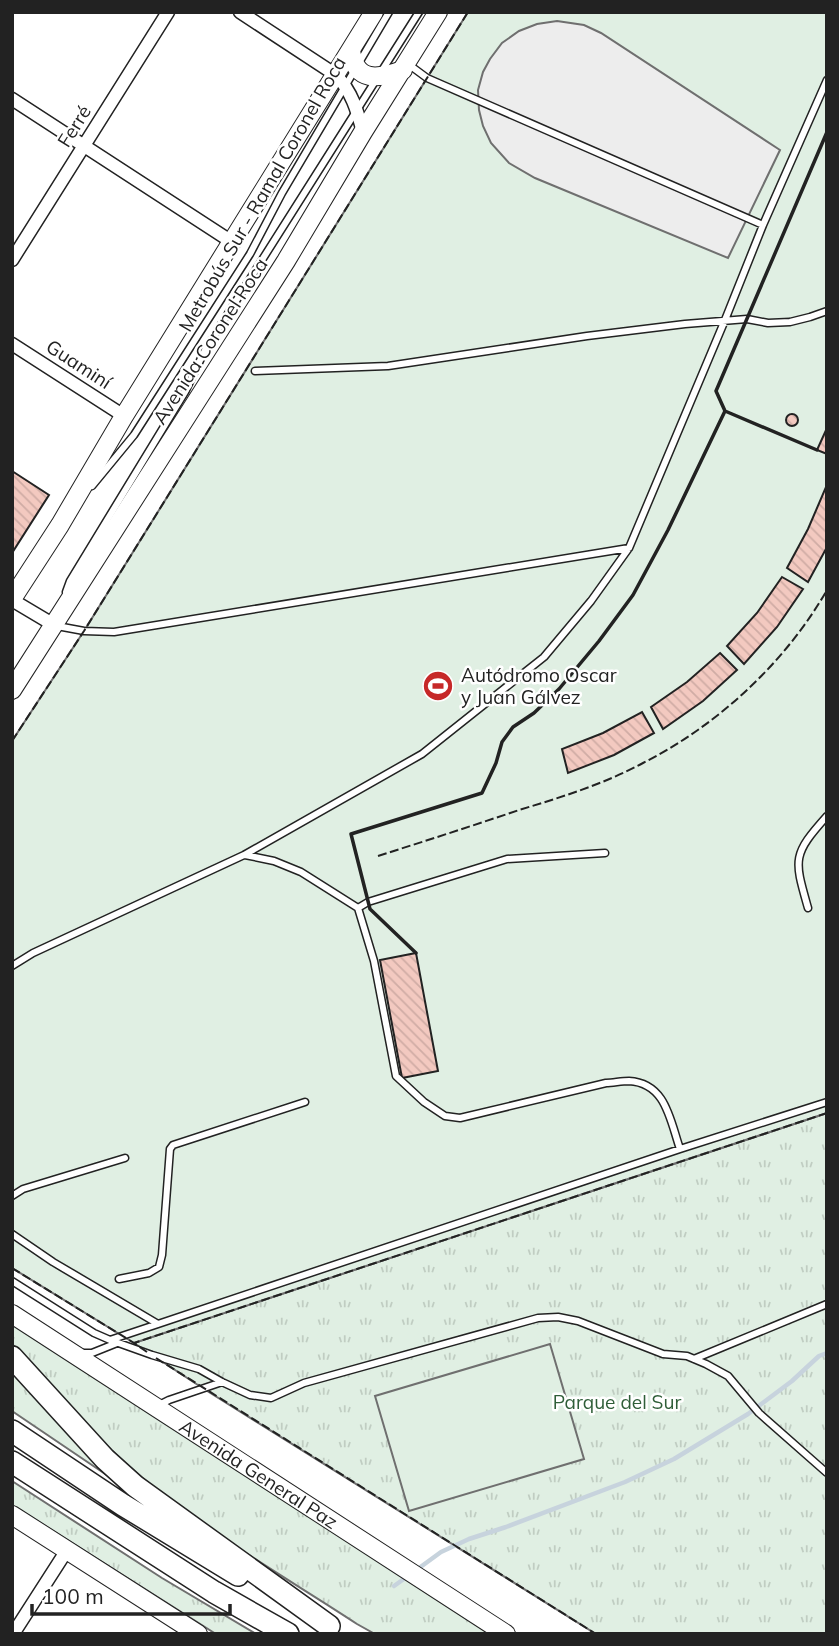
<svg xmlns="http://www.w3.org/2000/svg" width="839" height="1646" font-family="Mulish,sans-serif">
<style>
.grass{fill:url(#grass-tufts);stroke:#6f6f6f;stroke-width:2}
.pitch{fill:#e0efe3;stroke:#6f6f6f;stroke-width:2}
.parking{fill:#ededed;stroke:#6f6f6f;stroke-width:2}
.lines{fill:none;stroke-linecap:round;stroke-linejoin:round}
.stream{stroke:#c7d3dd;stroke-width:4.5}
.building{fill:url(#building-back-hatch);stroke:#222;stroke-width:2}
.lane-casing{stroke:#222;stroke-width:9}
.street-casing{stroke:#222;stroke-width:15}
.secondary-casing{stroke:#222;stroke-width:20}
.highway-casing{stroke:#222;stroke-width:24}
.lane{stroke:#fff;stroke-width:6}
.street{stroke:#fff;stroke-width:12}
.secondary{stroke:#fff;stroke-width:18}
.highway{stroke:#fff;stroke-width:21}
.fence{stroke:#222;stroke-width:2;stroke-dasharray:9 3.5;stroke-linecap:butt}
.wall{stroke:#222;stroke-width:3.5}
.labels{text-anchor:middle;stroke-width:5;stroke-linejoin:round;paint-order:stroke}
.street-label{font-size:19px;fill:#222;stroke:#fff}
.poi-label{font-size:19px;fill:#222;stroke:#fff;text-anchor:start}
.park-label{font-size:19px;fill:#2f5e38;stroke:#fff}
</style>
<defs>
<pattern id="grass-tufts" width="24" height="20" patternUnits="userSpaceOnUse" patternTransform="scale(1.75)"><rect width="24" height="20" fill="#e0efe3"/><path d="M3 7l-1-3M5 7V3M7 7l1-3M15 17l-1-3M17 17v-4M19 17l1-3" fill="none" stroke="#c0cdc2"/></pattern>
<pattern id="building-back-hatch" width="6" height="6" patternUnits="userSpaceOnUse" patternTransform="scale(1.75)"><rect width="6" height="6" fill="#f3c9c0"/><path d="M-1 5l2 2M0 0l6 6M5-1l2 2" fill="none" stroke="#d0aca5"/></pattern>
</defs>
<rect width="100%" height="100%" fill="#fff"/>
<!-- grass -->
<path class="grass" d="M827,1113v521h-231l-392,-245 -70,-46z
M12,1322l489,312h-126l-18,-10c-67,-44 -139,-85 -201,-135 -54,-42 -98,-95 -144,-145z
M12,1363l105,119 -105,-71z
M12,1481l150,97 94,56h-40l-204,-129z"/>
<!-- pitch -->
<path class="pitch" d="M468,12h359v1101l-693,230 -122,-75v-527l72,-110z
M550,1344l34,115 -175,52 -34,-115z"/>
<!-- parking -->
<path class="parking" d="M557,21l27,4 17,8 179,117 -52,108 -193,-80 -26,-15 -18,-20 -8,-17 -4,-16 -1,-20 5,-18 7,-13 12,-16 17,-12 18,-7z"/>
<g class="lines">
<!-- stream -->
<path class="stream" d="M415,1571l26,-19 28,-13 37,-12 119,-45 49,-23 74,-45 44,-33 27,-25 8,-3
M394,1586l14,-10"/>
</g>
<!-- building -->
<path class="building" d="M786 420a6 6 0 1 1 12 0a6 6 0 1 1-12 0Z
M827,428v26l-10,-4z
M12,471l37,24 -37,58z
M826,487l1,1v59l-19,35 -21,-14 21,-39z
M782,577l21,12 -26,38 -33,37 -17,-18 30,-33z
M720,653l17,17 -34,31 -40,28 -12,-22 36,-25z
M642,712l12,21 -40,22 -46,18 -6,-24 41,-16z
M416,953l22,118 -36,7 -22,-118z"/>
<g class="lines">
<!-- lane casing -->
<g class="lane-casing">
<path id="lane" d="M408,64l19,14 336,147
M255,371l133,-5 199,-30 98,-12 62,-5 21,4 22,-1 20,-5 17,-6
M92,486l42,-51 116,-181 32,-61 107,-181
M66,592l4,-11 115,-189 20,-42 214,-338
M57,626l27,5 30,1 515,-84
M245,855l29,6 27,11 57,36 16,53 22,115 28,26 21,14 15,2 146,-35c7,0 15,-2 23,-2 37,2 41,39 51,68
M358,908l10,-6 139,-43 98,-6
M808,908c-14,-49 -16,-53 19,-92
M12,966l21,-13 211,-98 178,-101 122,-97 47,-56 38,-53 96,-228 38,-95 64,-145
M12,1196l11,-7 102,-31
M12,1234l41,28 105,62 522,-175 147,-47
M119,1279l30,-6 10,-6 3,-12 8,-106 3,-4 132,-43
M12,1281l82,52 16,7 48,-16
M110,1340l42,15 47,14 23,13 28,13 21,3 33,-15 234,-65 20,-1 20,4 85,33 24,2 19,8 22,12 31,37 68,60
M82,1353h10l25,-10
M694,1359l133,-55
M157,1406l12,-6 53,-18"/>
</g>
<!-- street casing -->
<g class="street-casing">
<path id="street" d="M240,12l96,63c16,17 21,35 27,57
M12,99l220,143
M12,260l156,-248
M12,344l112,72
M12,600l42,25
M13,1634l54,-84"/>
</g>
<!-- secondary casing -->
<g class="secondary-casing">
<g id="secondary">
<path d="M351,51c5,32 27,28 52,19"/>
<path d="M12,599l48,-74 64,-109 250,-404"/>
<path d="M12,690l274,-429 77,-129 75,-120"/>
<path id="s1" d="M12,1314l494,320"/>
<path d="M12,1515l186,119"/>
</g>
</g>
<!-- highway casing -->
<g class="highway-casing">
<path id="highway" d="M12,1357l93,102 30,27 194,140
M12,1431l111,74 115,70
M12,1462l202,130 74,42"/>
</g>
<!-- lane -->
<use href="#lane" class="lane"/>
<!-- street -->
<use href="#street" class="street"/>
<!-- secondary -->
<use href="#secondary" class="secondary"/>
<!-- highway -->
<use href="#highway" class="highway"/>
<!-- fence -->
<path class="fence" d="M12,741l72,-110 384,-619
M378,856c47,-15 94,-30 141,-46 43,-13 85,-26 124,-47 75,-38 142,-100 184,-173
M12,1268l122,75h2
M147,1352l-13,-9 693,-230
M156,1358l440,276"/>
<!-- wall -->
<path class="wall" d="M817,450l-92,-39 -9,-20 111,-259
M416,953l-46,-44 -19,-75 131,-41 14,-30 6,-21 11,-15 21,-14 25,-24 40,-48 34,-46 35,-65 57,-119"/>
</g>
<!-- icons -->
<defs>
<g id="stadium-disc" transform="scale(1.575)"><circle r="9.5" fill="#c62828" stroke="#fff"/><path d="M0-5a6.5 5 0 1 0 0 10a6.5 5 0 1 0 0-10ZM-3.5-1.8h7v3.6h-7Z" fill="#fff"/></g>
</defs>
<g fill-rule="evenodd">
<use href="#stadium-disc" x="438" y="686"/>
</g>
<g class="labels">
<!-- street labels -->
<g class="street-label">
<text transform="translate(74 126) rotate(-58)" y="7">Ferré</text>
<text transform="translate(262 194) rotate(-60)" y="7">Metrobús Sur - Ramal Coronel Roca</text>
<text transform="translate(210 341) rotate(-57)" y="7">Avenida Coronel Roca</text>
<text transform="translate(79 364) rotate(33)" y="7">Guaminí</text>
<text dy="7" stroke="none"><textPath href="#s1" startOffset="294">Avenida General Paz</textPath></text>
</g>
<!-- poi labels -->
<g class="poi-label">
<text x="461" y="682">Autódromo Oscar<tspan x="461" dy="22">y Juan Gálvez</tspan></text>
</g>
<!-- park labels -->
<g class="park-label">
<text x="617" y="1409">Parque del Sur</text>
</g>
</g>
<!-- border -->
<rect width="839" height="1646" fill="none" stroke="#222222" stroke-width="28"/>
<!-- scale -->
<path d="M32 1604v10h198v-10" fill="none" stroke="#222222" stroke-width="3.5"/>
<text x="42" y="1604" font-size="21" fill="#222222" stroke="#ffffff" stroke-width="5" paint-order="stroke">100 m</text>
</svg>
